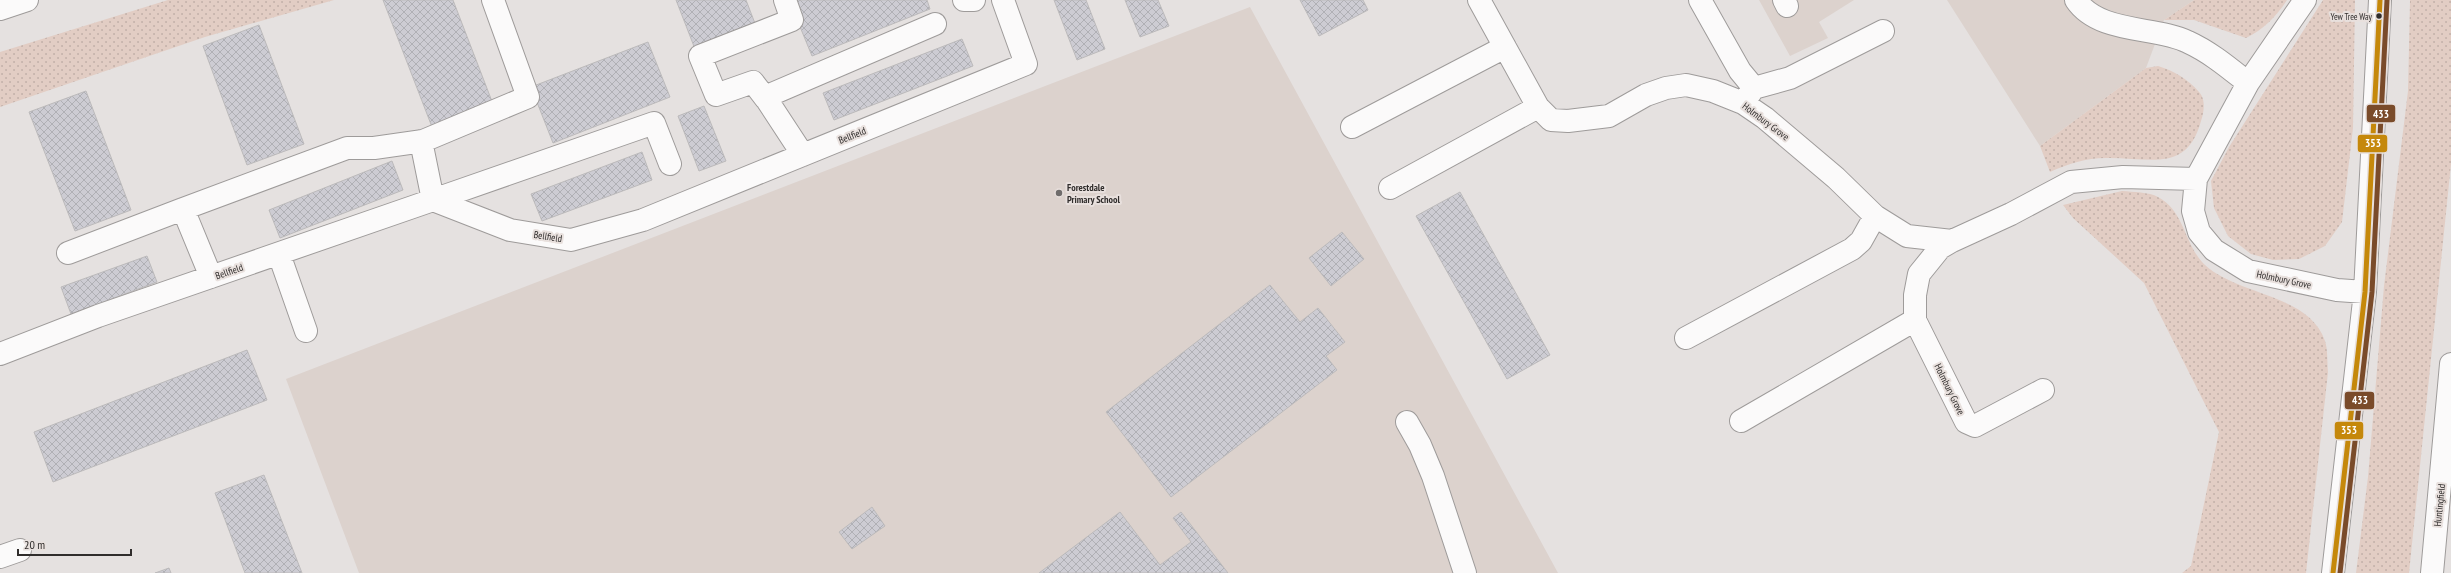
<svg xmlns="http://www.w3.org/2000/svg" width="2451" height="573" font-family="'PT Sans Narrow',sans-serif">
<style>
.built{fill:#dcd2cd}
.grass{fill:url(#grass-dots)}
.building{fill:url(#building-cross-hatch);stroke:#bcbabb}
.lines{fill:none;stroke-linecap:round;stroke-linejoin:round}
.minor-casing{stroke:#9e9b9a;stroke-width:24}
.major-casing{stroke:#9e9b9a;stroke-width:24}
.minor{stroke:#fbfafa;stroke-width:22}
.major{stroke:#fbfafa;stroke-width:22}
.bus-1-casing{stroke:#e8e0dd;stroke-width:8}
.bus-2-casing{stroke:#e8e0dd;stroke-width:8}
.bus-1{stroke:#c5880b;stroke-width:5}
.bus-2{stroke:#7a4b2a;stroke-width:5}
.bus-dot{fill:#302d2c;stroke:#e8e0dd;stroke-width:1.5}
.poi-dot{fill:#6f6c6b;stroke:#e8e0dd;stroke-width:1.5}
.labels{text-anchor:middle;stroke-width:4;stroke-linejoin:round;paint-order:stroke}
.bus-label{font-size:9px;fill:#302d2c;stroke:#e8e0dd;text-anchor:end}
.street-label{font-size:10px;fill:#302d2c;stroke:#e8e0dd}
.poi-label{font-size:10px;font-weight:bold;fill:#302d2c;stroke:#e8e0dd;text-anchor:start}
.line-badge{stroke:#e8e0dd;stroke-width:1.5}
.badge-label{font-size:11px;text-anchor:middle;font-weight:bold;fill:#fff}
</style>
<defs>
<pattern id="grass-dots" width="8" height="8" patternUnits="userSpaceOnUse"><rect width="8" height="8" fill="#e2cdc4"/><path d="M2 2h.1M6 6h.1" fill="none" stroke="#c2b0a9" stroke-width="1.8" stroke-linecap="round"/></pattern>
<pattern id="building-cross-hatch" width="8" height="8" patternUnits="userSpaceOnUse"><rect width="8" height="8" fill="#cdccd3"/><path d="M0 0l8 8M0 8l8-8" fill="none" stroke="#b0b0b5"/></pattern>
</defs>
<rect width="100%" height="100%" fill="#e5e1e0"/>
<!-- built -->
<path class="built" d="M1759,0h95l-35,22 9,16 -38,18z
M1947,0h247l-30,20 -18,48 -106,78z
M1250,7l308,566h-1199l-73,-194z"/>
<!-- grass -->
<path class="grass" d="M168,0h166l-129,37 -205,70v-55z
M2194,0h93c-11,17 -23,29 -41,38l-52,-18h-30z
M2323,0h32l-2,128 -11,94 -17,24 -26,13 -26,1 -22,-6 -23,-18 -14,-28 -3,-27 18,-34z
M2410,0h41v164l-42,409h-53l12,-96 16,-191 24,-195z
M2158,66c16,5 30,13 41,26 7,7 5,20 2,29 -14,53 -53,36 -95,37 -20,0 -38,6 -56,14l-10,-26 106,-78z
M2122,191c11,1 27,1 36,6 27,14 26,48 47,68 34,31 104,29 120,76 3,9 2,21 3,31l-22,201h-124l9,-7 28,-134 -75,-149 -71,-65 -10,-13z"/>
<!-- building -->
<path class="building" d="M383,0h70l40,104 -61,23z
M676,0h70l10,26 -61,23z
M789,0h138l3,9 -118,47z
M1054,0h32l19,49 -28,11z
M1125,0h33l11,26 -29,11z
M1300,0h63l5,10 -49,26z
M259,25l45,119 -57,21 -44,-119z
M962,39l11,27 -139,54 -11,-27z
M648,42l22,55 -117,46 -22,-56z
M86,91l45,119 -56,21 -46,-119z
M704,106l22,55 -27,10 -21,-55z
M642,152l10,28 -110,41 -11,-27z
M392,161l11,29 -123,48 -11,-28z
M1460,192l90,163 -43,24 -91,-163z
M1342,232l22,27 -33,27 -22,-28z
M147,256l10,26 -86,32 -10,-27z
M1270,285l30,37 18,-14 27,34 -19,14 11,14 -166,127 -65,-85z
M247,350l20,50 -214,82 -19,-50z
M264,475l38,98h-57l-30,-80z
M872,507l13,19 -33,23 -13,-17z
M1120,512l40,53 31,-23 -18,-24 8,-6 47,61h-189z
M169,568l2,5h-16z"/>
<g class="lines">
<!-- minor casing -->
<g class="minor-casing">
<path id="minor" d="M964,0h10
M1479,0l59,107 13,13 17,1 41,-5 37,-21 20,-7 20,-3 27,6 30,12 22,15 71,60 39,38 32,20 45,5 59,-27 60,-32 52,-5 73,2
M1700,0l40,71 14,17
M1784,0l3,6
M2076,0c23,34 80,26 112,42 22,10 41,26 60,41
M2305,0l-57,83 -52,96 -3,32 6,21 15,18 34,21 89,19 28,2
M766,99l-13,-17 -37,13 -16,-39 92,-36 -7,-20
M1743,103l11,-15 36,-10 93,-47
M1352,127l153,-80
M421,141l12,59 221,-77 16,41
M803,155l-38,-58 170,-73
M1390,188l148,-81
M1952,241l-12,7 -21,26 -4,21v25l51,102 9,4 68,-36
M68,253l115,-44
M279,254l27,77
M211,277l-28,-68 164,-61h27l49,-7 105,-44 -35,-97
M1686,338l166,-89 9,-8 14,-25
M0,354l98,-38 335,-116 77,30 61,10 72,-20 383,-156 -23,-64
M1741,421l174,-101
M1407,422l13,23 13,31 32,97
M0,557l20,-7
M2333,573l32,-281 15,-292
M2432,573l19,-209"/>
</g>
<!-- major casing -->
<g class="major-casing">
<path id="major" d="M0,9l27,-9"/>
</g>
<!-- minor -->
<use href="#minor" class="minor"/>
<!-- major -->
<use href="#major" class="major"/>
<!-- bus-1 casing -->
<g class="bus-1-casing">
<path id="bus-1" d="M2333,573l32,-281 15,-292"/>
</g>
<!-- bus-2 casing -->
<g class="bus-2-casing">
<path id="bus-2" d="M2340,573l32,-281 15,-292"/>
</g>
<!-- bus-1 -->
<use href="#bus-1" class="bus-1"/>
<!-- bus-2 -->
<use href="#bus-2" class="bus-2"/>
</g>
<!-- markers -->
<circle class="bus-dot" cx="2379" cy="16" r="3.5"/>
<circle class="poi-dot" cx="1059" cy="193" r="4"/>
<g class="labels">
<!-- bus labels -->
<g class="bus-label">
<text x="2372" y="20">Yew Tree Way</text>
</g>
<!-- street labels -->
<g class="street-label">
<text transform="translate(1766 121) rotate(37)" y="4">Holmbury Grove</text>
<text transform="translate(852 135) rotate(-22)" y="4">Bellfield</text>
<text transform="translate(548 236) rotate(9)" y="4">Bellfield</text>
<text transform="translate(229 271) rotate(-19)" y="4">Bellfield</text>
<text transform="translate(2284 279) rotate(12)" y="4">Holmbury Grove</text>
<text transform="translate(1950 389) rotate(64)" y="4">Holmbury Grove</text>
<text transform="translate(2439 505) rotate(-84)" y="4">Huntingfield</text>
</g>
<!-- poi labels -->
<g class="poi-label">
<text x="1067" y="191">Forestdale<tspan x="1067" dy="12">Primary School</tspan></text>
</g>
</g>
<g class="line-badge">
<rect x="2366" y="104" width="30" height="19" rx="4" fill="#7a4b2a"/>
<rect x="2357" y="134" width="31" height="19" rx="4" fill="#c5880b"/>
<rect x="2344" y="391" width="31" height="19" rx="4" fill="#7a4b2a"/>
<rect x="2334" y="421" width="30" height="19" rx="4" fill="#c5880b"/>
</g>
<g class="badge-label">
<text x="2381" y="118">433</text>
<text x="2373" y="147">353</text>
<text x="2360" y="404">433</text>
<text x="2349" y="434">353</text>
</g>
<!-- scale -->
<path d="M18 549v6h113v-6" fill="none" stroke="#302d2c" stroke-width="2"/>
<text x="24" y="549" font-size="12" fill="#302d2c" stroke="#e8e0dd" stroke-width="3" paint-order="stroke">20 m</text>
</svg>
